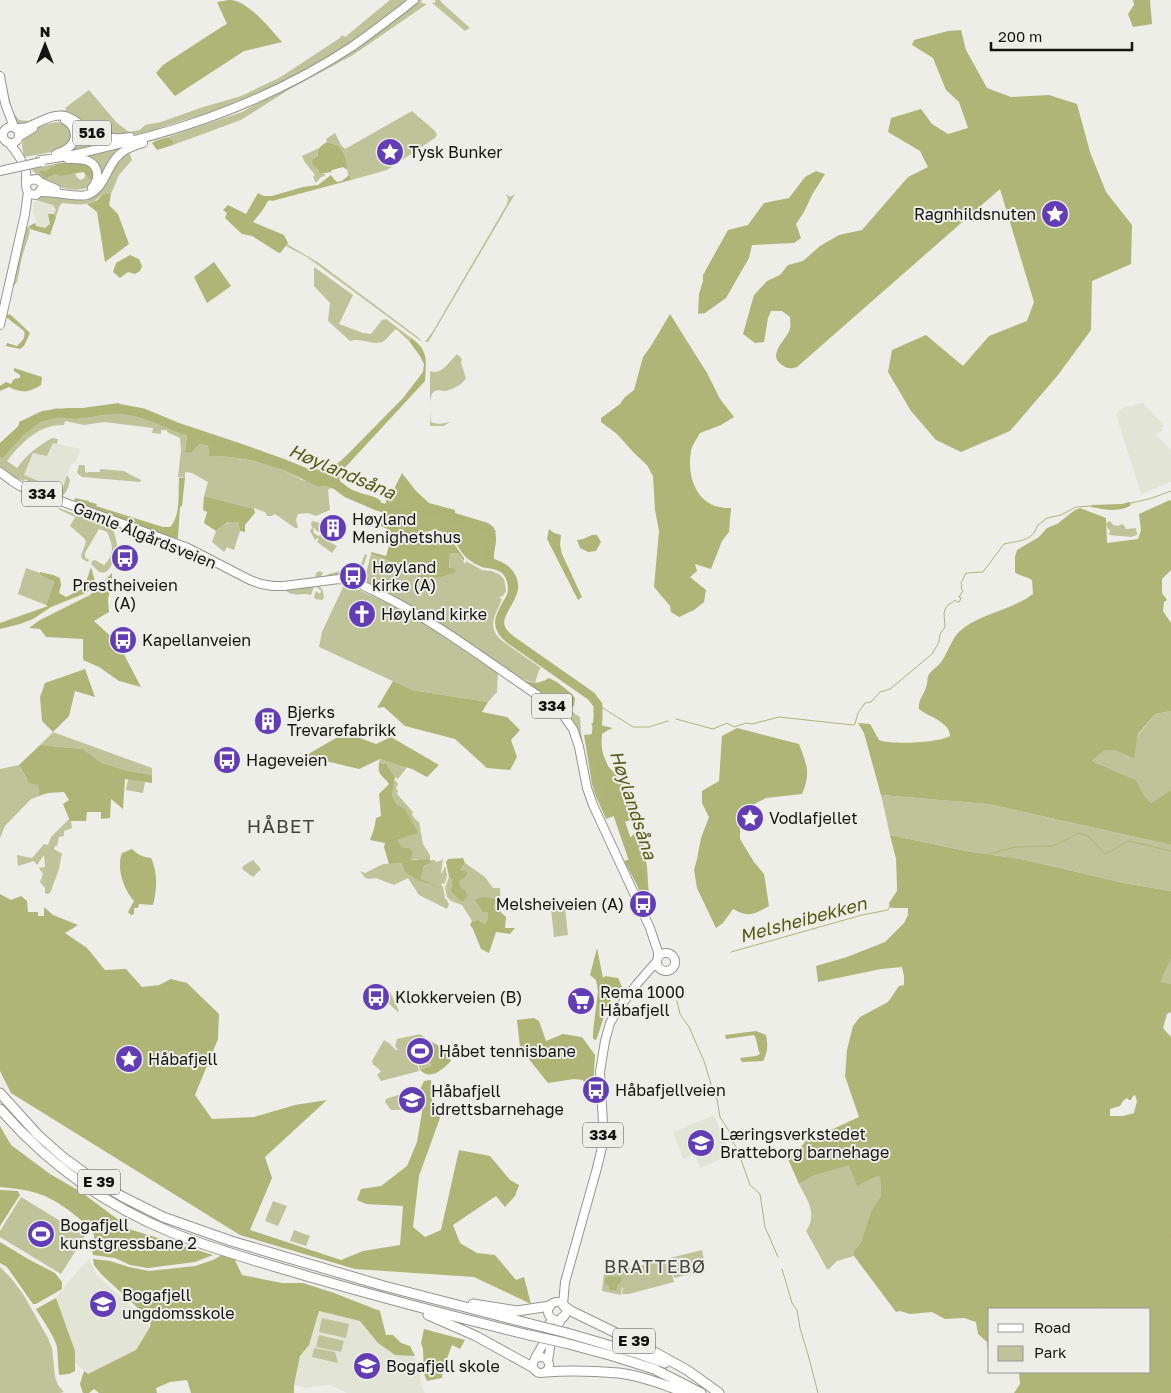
<svg xmlns="http://www.w3.org/2000/svg" width="1171" height="1393" font-family="'Golos Text',sans-serif">
<style>
.built{fill:#e2e4d6}
.green{fill:#bfc399}
.forest{fill:#afb477;fill-rule:evenodd}
.water{fill:#aeb376}
.lines{fill:none;stroke-linecap:round;stroke-linejoin:round}
.stream{stroke:#aeb376;stroke-width:1}
.river{stroke:#aeb376;stroke-width:9}
.primary-casing{stroke:#95968f;stroke-width:10}
.highway-casing{stroke:#95968f;stroke-width:11}
.primary{stroke:#fff;stroke-width:8}
.highway{stroke:#fff;stroke-width:9}
.primary-bridge-casing{stroke:#95968f;stroke-width:10;stroke-linecap:butt}
.highway-bridge-casing{stroke:#95968f;stroke-width:11;stroke-linecap:butt}
.primary-bridge{stroke:#fff;stroke-width:8}
.highway-bridge{stroke:#fff;stroke-width:9}
.labels{text-anchor:middle;stroke-width:4;stroke-linejoin:round;paint-order:stroke}
.shield{fill:#eeeee8;stroke:#555552;stroke-width:1}
.shield-label{font-size:15px;font-weight:bold;fill:#141412}
.poi-label{font-size:16px;fill:#141412;stroke:#eeeee8;text-anchor:start}
.street-label{font-size:16px;fill:#141412;stroke:#eeeee8}
.water-label{font-size:18px;font-style:italic;fill:#565913;stroke:#eeeee8}
.neighbourhood-label{font-size:18px;letter-spacing:1px;fill:#454540;stroke:#eeeee8}
.quarter-label{font-size:19px;letter-spacing:1px;fill:#454540;stroke:#eeeee8}
</style>
<rect width="100%" height="100%" fill="#eeeee8"/>
<!-- built -->
<path class="built" d="M36,200l17,5 3,5 -2,4h-6l2,10 -5,4 -9,-2 -1,-10 -2,-2v-10z
M1143,403l21,22 -3,3 2,2 -7,5 15,15v32l-30,12 -25,-80 9,-8h8l3,-2z
M53,443l27,6 -4,13 -5,2 -9,27 -38,-16 9,-22z
M714,1115l17,40 -31,13 -6,-14 -11,5 -10,-27z
M89,1259l7,15 37,35 17,18 -14,23 -48,24 -13,-11v-12l-19,-53 24,-30z
M319,1311l41,10 18,22 17,12h15l6,4 6,28 3,6h-78l-17,-8 -12,1 -12,2 -12,-3 6,-29 9,-11z"/>
<!-- green -->
<path class="green" d="M390,0h18c-52,44 -115,81 -179,106 -16,6 -34,11 -51,16 -19,6 -41,15 -62,14 -17,-1 -31,-12 -44,-21l-48,10h-6l-5,-4 -11,-50 11,41 6,8 10,1 26,-10 12,-1 -2,-2 24,-18 28,33 12,9 11,-2 5,-5 16,-3 39,-14 41,-12 38,-18 61,-40 2,-3 3,2z
M419,0h3l-1,3 6,1 -74,51 -63,34 -49,31 -68,25v-4l-5,-4 74,-25 84,-46 68,-46z
M435,0h5l1,2 29,26 -5,3 -34,-29 4,1z
M412,111l23,20 2,4 -2,3 -48,32 -36,10 -1,-4h-2l-1,-10 -8,-20 -12,-4 -1,-3 9,-6 6,12 4,4z
M59,122h5l6,5 3,12 -9,10 -12,3 -28,5c-1,-5 -3,-12 -1,-17 4,-12 25,-17 36,-18z
M74,124l42,16 -9,3 -38,8z
M128,145l-28,37 -19,-26z
M319,148c-3,7 -1,19 1,26h5v2l-4,1 -5,6 -3,-6 2,-2 -11,-14 -2,-5z
M130,150v4l2,6 -13,15 -8,19h-8c-12,13 -24,11 -41,9l-3,4 -3,10 -2,-3 2,-4 -3,-5 -17,-5 7,-5 46,2 29,-38z
M55,164v2l-5,3 -4,10 9,-5c7,2 14,-1 21,0v2l4,4 3,-1 2,-2v-4l10,4 -8,11c-19,6 -43,-5 -56,-19z
M506,194l4,3 5,-3 -85,145 -2,3h-3l8,-11 74,-127 1,-5z
M29,226l1,6 -8,25 -5,25 -3,3 -6,18 17,-74z
M287,244l32,19 100,75 3,4 -115,-85 -21,-11z
M314,267l39,28 -14,29 24,9 8,1 11,-14 4,-1 25,19 -2,3 -13,-12c-4,3 -8,9 -12,12 -10,6 -22,-4 -34,0l-22,-20 2,-18 -16,-17z
M457,354l5,5 -1,4 5,15c-3,6 -12,11 -20,13 -5,0 -11,-3 -14,3 -3,6 -2,22 -1,28 7,3 13,2 20,-1l-7,5h-14v-70v15c11,5 20,-10 27,-17z
M112,413h13l62,21 -2,16 6,3 9,-9 8,2 1,10 22,1 23,4 29,9 19,10 32,6 -6,4 2,20 -14,6 -8,-3 -10,1 -2,6 2,8h-3l-20,-14 -3,2h-5l-2,-4 -11,-4v1l-50,-13 4,-14 -16,-9 -7,-1v6l-7,-1 3,-27 -1,-12 -13,-6v-2h-6v4l-9,-1 1,-5 -49,-6 -20,3 -19,-4 -1,4c-25,-1 -43,18 -57,36l10,7c11,-15 20,-21 35,-30l6,1 -1,5 -4,-1 -6,13 -14,-3 -9,22 38,16 5,-16 3,5c-2,7 -3,15 -11,17l-32,-15 1,-1 -3,-2 -1,2 -14,-5 -10,-9v-10l2,2 21,-23 18,-14 15,-5 31,1z
M79,465h5l1,2v5l2,1 1,-1h12v-3l24,2 7,4 10,5 -1,2 -58,-5 -5,-4z
M59,508l53,20c3,6 5,13 5,20 -1,7 -7,29 -17,24 -3,-1 -6,-6 -9,-8l1,-3 3,-1 9,5c11,-10 9,-21 3,-33l-8,-3 -14,24v4l4,3 -1,2 -6,-3 -1,-4 5,-13 -2,-4 -14,-12 5,-9 -17,-8z
M313,521l7,2 -1,5 2,1 -3,3 -5,-5v1l1,5 4,3 3,-1v2l12,1 -2,5 6,3 -5,7 -15,-11 2,-3 -1,-1 -3,2 -5,-9 2,-3 -1,-5z
M1109,521l2,1 2,3 5,1 2,-1 3,-1 3,5 10,-1 1,7 -6,2 -22,-2 1,-5 -2,-1 -2,-5z
M229,522h9l2,9 -6,19 -7,-3 -3,5 -12,-10 4,-11z
M450,553h8l7,11 1,-3 16,9 9,1 8,3 5,5 1,5 1,7 -3,5h-1l-3,2 3,1c-6,15 -16,27 -1,41l40,28 -2,2 -4,13 -22,-7 -103,-71 -39,-19 -3,-2 -3,-7 6,-23 21,8 49,15 8,-4z
M365,554l2,1c-2,7 -4,14 -11,18l-1,-2 -6,1v2l-32,5h-2l1,-6 4,-2 3,2 -2,3 2,1 6,-3 29,-8 3,-2z
M26,568l14,5v2l14,7 -8,23 -28,-11z
M345,583l77,37 76,52 -1,20 -9,10 -76,-12 -93,-43 3,-15z
M319,585l4,6 1,7 -2,2 -7,-1 -1,-2 2,-6 4,3 1,-3 -5,-5 -2,1 -3,8c-9,-3 -18,3 -26,-5l1,-2z
M555,703l5,1 20,13 1,14 8,47 2,11 14,37 -10,-22 -14,-57z
M1171,711v79l-20,13 -7,-8 -8,-15 -44,-19 13,-11h9l19,7 5,-22 17,-21z
M53,732l99,36v7l-27,-5 -23,-7 -19,-14 -43,-4z
M380,759l27,8 -9,12 -3,-2 -9,-13 -7,-1z
M19,765l8,15 11,5 1,11 -8,3 -26,27 -5,12v-69z
M128,779l17,3 -2,11 -17,-3z
M394,781h2l2,3 -2,4 2,3 -1,3 16,18 -1,3 4,5 3,2 4,22 7,11v5h5v2l5,-1 3,-2 -2,14h1l3,-7 2,9 -2,9 -2,-1 -2,2 2,2 2,10 -1,1 2,1 3,5 -2,5 -28,-14 -11,-17 -14,7 -18,-7 -7,1 -4,-1 -5,-7 5,2 18,-9 19,-1 17,18 14,5 -12,-7 3,-13 7,-3 -15,-4 -6,1 -1,-12 -7,-1 -6,-7 21,-7 -20,-28 -5,-10z
M881,795l107,9 183,41v46l-47,-8 -103,-24 -50,-7 -81,-17z
M69,819l2,2 1,7 -8,3v5l-5,1 -2,9h-2l-1,3 3,2 1,-1v2l4,1 -3,16 -8,22 -1,2 -3,1 -2,-1v-5l-5,-6 3,-8 -4,-6 6,-1 -1,-12 -7,10 -3,-4 -16,5 -1,-11 15,3 12,-14 4,1 3,-8z
M253,860l8,9 -8,8 -11,-8 1,-3z
M465,863l20,14 8,11h7l1,25 -4,-4 -9,3 1,7 -4,5 -7,-4 -6,1 -10,-16 -11,-4 -4,-4 -2,-9 4,-11h2l1,7 -2,7 12,11 -3,-21 1,-11z
M565,907l3,28 -14,2 -3,-28z
M1170,958h1v26l-12,-1z
M379,988l11,4 9,19 -1,1 -23,-21z
M420,1034l10,7 -4,3 -1,-1 6,23 -11,4 -8,-24 7,25 -38,10 -4,-6 4,-4 -7,-6h-1l-1,-4 12,-21 5,3 7,7h2l-3,-4 2,-7z
M401,1094l4,1 1,15h-15l-6,-8 1,-3z
M850,1164l30,13 1,19 -10,15 -10,31 -7,9v5l-17,5 -8,8h-2l-21,-38c12,-17 1,-31 -7,-47l14,-8z
M21,1197l64,39 -24,38 -61,-37v-6z
M273,1201l14,5 -9,20 -13,-5z
M294,1230l16,6 -4,10 -16,-5z
M702,1250l4,20 -32,8 -4,-20z
M668,1259l6,23 -45,12h-7l1,-6 -1,-1 -1,8 -19,-4 2,-18 8,-1z
M0,1267l11,11 12,16 25,44 4,10 3,29 3,8 6,7 -4,1h-60z
M322,1318l27,6 -3,14 -27,-6z
M319,1335l25,6 -3,11 -25,-5z
M314,1348l21,4 3,11 -26,-6z"/>
<!-- forest -->
<path class="forest" d="M229,0c19,0 40,28 53,42l-38,9 -69,45 -19,-23 7,-8 60,-39 4,-2 -10,-22z
M1133,0h17l2,24 -19,3 -5,-13 6,-9z
M961,30l5,20 21,38 24,9 38,-2 28,9 13,48 16,40 26,33 -1,39 -39,17 -1,49 -33,45 -48,56 -49,21 -25,-12 -25,-29 -23,-39 4,-22 34,-15 37,31 26,-30 38,-15 7,-19 -34,-113 -203,178c-6,2 -10,2 -15,-2 -16,-10 5,-26 8,-36 1,-3 0,-9 0,-12l-8,-6h-11l-3,7 -4,24 -9,1 -12,-9 11,-39 13,-14 13,-6 8,-10 15,-4 17,-15 19,-11 23,-5 46,-53 20,-10 -8,-16 -32,-19 3,-14 30,-9 11,15 16,10 20,-6 -9,-26 -13,-12 -13,-32 -21,-13 2,-5 34,-9z
M168,137l5,4v4l-16,5 -5,-7 3,-2z
M327,142l12,4c4,7 9,15 8,24l-4,-3 -11,3 -1,2 -11,2 -2,-5 -5,-4 -1,-5 6,-4c-2,-7 4,-11 9,-14z
M72,161l13,1 8,6 2,9 -2,2h-4l-2,-4 -4,-3 -23,4 -5,-2 -9,5 -4,-3 -3,-5 4,-1 3,2 1,-2 3,-1 1,-2 4,-1v-2z
M816,171l9,3 -13,21 -8,17 -8,12 5,14 -7,5 -42,2 -3,13 -23,40 -21,15 -7,1 1,-20 4,-13v-6l25,-45 20,-5 16,-22 25,-5 16,-21z
M331,175l3,4 3,3 5,-1 6,-5h2l1,4 -79,21 -2,-1 -3,2c-2,6 -10,15 -14,20l31,13 4,8 -7,9 -2,1 -27,-17 -10,-2 -17,-16 2,-5 -4,-3 5,-5 18,9 12,-21 6,3h8l31,-9 15,-2z
M103,194h8l-2,11 9,9 11,30 -24,18 -8,-50 -10,-8 11,-4z
M48,214h6l2,3 -6,18 -20,-6 -1,-3 6,-3 1,3 9,2 5,-4z
M130,255l9,4 3,7 -2,5 -5,3 -7,-2 -8,6 -7,-6 3,-9z
M214,262l17,24 -24,17 -13,-26z
M6,314l5,1 19,18 -6,13 -4,3 -14,-3 1,-3 10,3c5,-5 9,-8 7,-15l-18,-14z
M670,314l37,59 13,26 14,18 -13,8 -21,8c-3,6 -8,12 -9,18 -4,22 3,50 28,56 4,1 8,1 12,1l-2,24 -7,9 -11,28 -16,-5 2,7 -7,6 16,13 -2,12 -10,8 -15,7 -8,-5 -1,-6 -16,-19 5,-56 -4,-21 -2,-34 -6,-11 -13,-12 -17,-19 -16,-12v-4l19,-14 5,-7 9,-7 9,-33 8,-11z
M411,338c18,12 15,23 14,43l-85,92v8c6,5 11,9 18,11 9,4 14,2 23,9l-1,5c-10,-2 -19,-4 -28,-8 -14,-7 -16,-16 -33,-11l-36,-17 -29,-9 -23,-4 -22,-1 -1,-10 -8,-2 -9,9 -6,-1 2,-18 -62,-21h-13l-25,5 -31,-1 -15,5 -18,14 -21,23 -2,-2v-12l18,-15 1,-8 23,-11 26,-3h15l35,-5 8,4 179,62 25,1 16,-14 57,-58 20,-26 1,-8 -4,-8 -11,-15z
M14,368l28,9 -1,8c-12,7 -18,9 -32,2l-9,4v-5l6,-4 5,2 3,-5 6,-1v-3l-6,-4z
M402,473l14,18 13,12 26,7v3l41,18 -4,7 -4,20c3,6 6,6 12,10 11,6 14,16 10,28h-3c2,-7 1,-16 -4,-22 -6,-6 -14,-5 -21,-7 -5,-2 -10,-5 -14,-8 -11,-9 -13,-25 -29,-28 -13,-3 -33,10 -49,9l1,-9 -12,-6 8,-27 6,-1 3,-2 -1,-8z
M179,478h6l-3,28 -2,1 -2,31 -2,1 -102,-36 1,-5 14,3v1l8,2 -1,2 67,21h7c11,-11 8,-35 9,-49z
M204,496l50,13 1,4 -10,12v7l-5,-1 -2,-9h-10l-12,9 -12,-8 3,-11 -4,-2z
M1170,500l1,1v69l-9,9v14l5,7 -3,2 -1,9 8,12v88l-16,3 -17,20 -4,24 -20,-8h-9l-13,11 44,19 8,15 7,8 20,-13v55l-183,-41 -107,-9 -17,-62 -6,-10 12,1 9,16c12,5 59,3 71,-4 0,-14 -21,-19 -31,-27 -1,-10 5,-14 7,-22 2,-4 1,-8 2,-11 3,-6 10,-9 14,-15 5,-8 9,-19 15,-27 19,-20 54,-23 76,-40l-1,-14c-6,-4 -14,-4 -17,-8v-15l2,-7 22,-13 8,-9 10,-4 18,-14 5,-2 26,10 1,25 31,-4 3,-9 -2,-16z
M549,529l5,4 7,2 -1,10 2,9 20,43 -4,3 -31,-61z
M437,532c13,3 20,16 27,26v3l-6,-8h-8l-1,15 6,1 1,3 -15,5 -17,2 -32,-17 -21,-8v-2l15,4 4,-14h11z
M592,535h5l4,7 -5,9 -8,1 -8,-4 -3,-8 6,-1z
M91,567l5,18 -10,8 -35,14 -18,12 -13,5 -20,5v-6l48,-17 -2,-1 8,-23 -14,-7v-3l13,3 7,3 1,7 -2,8 7,4 18,-9z
M112,573v8l-4,18 1,13 -15,9 24,22 23,44 -22,-6 -20,-14 -16,-7v-21l-37,-2 -6,-8 -11,-1 11,-8 50,-25z
M85,669l10,28 -20,-6 -6,25 -16,16 -11,-11 -2,-24 5,-14z
M513,676c15,5 21,11 36,2l8,4 15,12 3,4 -1,8 -3,1 -38,-18z
M393,681l19,9 76,12 -6,10 25,5 13,13 -9,10 6,17 -7,13 -23,-2 -32,-29 -50,-13 -21,-19 -7,1z
M591,723l22,5 -5,2 -6,4 -1,15 7,17 21,24 7,14 3,10 8,53 2,30 -6,-1 -19,-35 9,-3 -6,-19 1,-2h3l5,-6 -3,-11 -16,3 -3,-7 -8,3 -11,-25 -3,-10 -8,-49 10,-1v-4z
M737,728l62,16c8,22 12,28 3,50l-36,4 -17,9 -9,12v20l14,23 10,12 5,32c-15,8 -20,12 -36,3l-10,14 -7,5 -19,-40 -3,-18 3,-11 4,-21 8,-21 -7,-14v-12l17,-10 3,-45z
M391,737l48,28 -12,12 -15,-8 -32,-10 -21,10 -54,-13 31,-18h24l16,6z
M40,745l43,4 19,14 23,7 27,5v8l-27,-4 -2,30 -12,-10 -1,19 -9,1v-7h-14l-1,9h-16l-7,-17 6,-4 -5,-8 -16,1 -9,3 -1,-11 -9,-2 -10,-18z
M379,763l7,1 9,13 -3,18 5,10 8,4 13,24 -21,7 5,7 7,1 4,4 -3,8c6,-1 11,1 18,-1l3,4 -7,3 -3,13 16,8 -18,-6 -14,-9 -3,-9 -13,1 -5,-17 1,-4 -15,-3 4,-11 2,-11 5,-2 -2,-22 10,-10c-6,-9 -12,-8 -10,-21z
M890,835l81,17 50,7 103,24 47,8v67l-11,24 11,2v28l-4,2 -4,14 8,9v356h-157l6,-9 -1,-12h131v-63h-160v43h-2l-1,-10 -9,-8 -2,-12 -12,-4 -19,1 -13,-7 -22,2 -10,-3 -4,1 -42,-56v-5l7,-9 10,-31 10,-15 -1,-19 -3,-1 -20,10 -8,-21 -36,11 -14,8 -11,-25 10,-8 9,-12 6,-1 46,-21 -14,-41 2,-26 6,-24 7,-9 28,-15 11,-16 5,-1v-9l-2,-9 -21,2 -63,13 -2,-16 31,-9 38,-15 19,-19 4,-8v-7h-16l-2,-1 -1,-4 8,-12v-5l-1,-27zM1135,1095l2,6 -3,12 -11,3h-13v-7l10,-3 3,-5 4,-3 2,2h2l2,-4z
M132,849c6,6 11,8 19,9 7,14 6,32 2,47l-14,-1 -1,4h-4v6l-3,1 -3,-3 6,-11c-10,-11 -18,-33 -12,-48z
M463,858l2,5 -5,7 7,2v3l-8,6 2,7 5,3 1,6 -5,5 -12,-11 2,-6 -1,-7 -2,-1 -3,-15 2,-3z
M0,894l11,6 10,-4 6,5 1,11h10v4h6v-9l9,8 25,10 -13,8 22,15 18,22 21,-1 16,18 17,-2 12,-6 16,4 32,31 -1,25 -23,56 17,24 42,-2 41,-12 32,-5 -62,57 7,21 -22,52 91,30 22,-9 37,-6 3,-39 -37,-2 -9,-4 4,-11 20,-3 26,-20 10,-24 5,-30 -2,-22 4,-9 7,-1 1,20 8,18 -21,58 -6,51 12,10 16,-7 18,-80 31,6 20,24 9,5 -4,11 -10,11 -9,-11 -43,29 7,18 17,10 18,2 21,25 8,-3 7,27 -57,-27 -119,-8 -115,-34 -229,-142 -11,-22z
M483,897l13,2 -3,9 4,1 9,8 -1,11h10l-5,6 -14,-2 -7,21 -8,-4 -8,-20 -3,-4 2,-4 6,-1 7,4 3,-5v-7h-5l-8,-12z
M597,948l6,30 2,-2 13,2 4,9c-15,10 -19,36 -26,53h-1l-2,-2v-6l5,-41 -2,-11 -6,-5z
M534,1018l5,3 7,20 17,-7 19,3 13,18 -2,34h-6l-4,-9 -9,-1 -26,4 -28,-35 -3,-28z
M756,1031l10,4c2,10 2,17 -3,26l-21,1 -2,-4 16,-2 4,-2c-3,-6 -2,-12 -6,-19l-28,4 -1,-4z
M430,1041l17,9 4,11c-8,8 -20,20 -31,9l11,-4 -5,-22z
M0,1126l11,19 39,29 31,18 51,38 81,25 -18,7 -47,6 -18,-3 -15,-7 -22,-3c-2,-8 3,-16 0,-23 -4,-7 -11,-11 -17,-16 -27,-22 -42,-26 -76,-29z
M0,1190l18,1 2,4 -20,31z
M0,1242l28,17 27,14 7,9v7l-26,15h-3l-26,-37 -7,-4z
M224,1254l9,2 9,19 40,8h21l31,10 46,18 6,24h7l8,8 9,3 5,10 -20,-1 -17,-12 -18,-22 -41,-10 -10,34 -9,11 -6,29v8h-103l-4,-13 -17,2 -14,6 1,5h-58l-5,-4 -5,4h-6l-3,-9 4,-13 4,3 48,-24 14,-23 1,-7 -50,-46 -7,-9 -1,-6 17,2 19,6 20,4 46,-5 18,-6z
M608,1276l14,1v3l-5,6h1l-2,4h-7v-4l-4,-3v-4z
M56,1298l19,53v20l-6,3 -10,1c-1,-9 -1,-19 -2,-28 -2,-10 -15,-28 -21,-38z
M424,1329l41,11 -5,9 -8,-4 -9,24 -1,9 -15,3 -3,-7 -1,-25 -2,-6z"/>
<!-- water -->
<path class="water" d="M1129,502l2,1 -1,3c-12,6 -25,4 -39,1l1,-2 30,-1z"/>
<g class="lines">
<!-- stream -->
<path class="stream" d="M1131,503l18,-4 22,-8
M598,705l35,22h16l19,-6
M676,719l37,10 14,-6 7,4 12,-4 6,1 27,-7 74,8 2,-1 3,-11 7,-10 6,-1 9,-10 10,-3 42,-35 7,-12 1,-8 5,-7 -1,-14 2,-6 9,-7 2,2h2l2,-4 -2,-1 4,-6 -2,-3 1,-3 -1,-2 5,-10 17,-1 21,-28c13,-3 30,-3 33,-18l10,-8 14,-3 15,-8 16,-1
M918,873l5,-4h12l80,-22 38,-1 26,-13 9,3 17,18 24,-13 42,10
M731,952l131,-37 26,-5 5,-12 9,-7
M677,1001l3,13 9,13 15,34 7,23v8l6,7 3,18 9,14 3,10 5,7 13,37 10,9 5,33 13,30
M782,1269l10,34 5,7 3,18 9,30 9,35
M1100,1309l3,-5 2,-8c7,-5 15,-3 23,-7 11,-6 23,-16 32,-25l-2,-12v-4l7,-6 6,-7
M1020,1393l7,-11 11,-10"/>
<!-- river -->
<path class="river" d="M0,449l25,-23 15,-9 17,-4 19,1 29,-4 17,-1 21,4 34,14 63,21 42,15 54,22 11,8 30,13 26,8 26,-4 57,17 4,3c5,14 -3,19 0,32 6,3 12,4 17,9 25,27 -30,44 4,69l80,56 7,9v13l-2,19 3,22 47,138"/>
<!-- primary casing -->
<g class="primary-casing">
<path id="primary" d="M0,76l5,27 9,24
M3 135a8 8 0 1 1 16 0a8 8 0 1 1-16 0Z
M16,128c4,0 8,0 11,-1 12,-4 25,-14 38,-11 8,2 14,8 20,12 14,10 29,12 45,9
M20,136l13,-8
M9,143c7,8 14,18 17,29 1,6 -2,15 2,20 2,3 4,2 8,3l5,-5c2,-5 0,-8 -4,-11l-7,1 -4,4
M56,154c4,-2 9,-3 12,-6 11,-8 8,-22 -3,-28
M68,159c7,0 13,-1 20,2 12,5 11,19 4,27
M40,160c24,-2 50,-9 74,-15 85,-19 166,-51 239,-99 21,-15 41,-30 61,-46
M0,171l9,-2
M40,182l16,7
M40,192c15,-1 35,6 47,3 16,-5 19,-25 29,-37 6,-8 16,-12 27,-15
M0,325l25,-111 3,-22
M0,472l12,9 8,5 168,62 62,32 11,4 12,2h11l55,-7c16,1 29,9 43,16 58,29 110,70 164,106l17,14 10,14 6,18 8,41 6,17 57,123 8,24v6
M657 962a9 9 0 1 1 18 0a9 9 0 1 1-18 0Z
M548 1311a9 9 0 1 1 18 0a9 9 0 1 1-18 0Z
M563,1305l2,-23 32,-114 5,-21 1,-24 -3,-51 5,-31 5,-18 9,-15 18,-24 20,-23
M533 1365a8 8 0 1 1 16 0a8 8 0 1 1-16 0Z
M535,1358l11,-19 3,-15
M548,1361l3,-20 11,-24"/>
</g>
<!-- highway casing -->
<g class="highway-casing">
<path id="highway" d="M0,1093l38,42 26,23 26,19 33,20 40,20 68,24 153,45 147,38
M0,1109c48,55 106,97 173,124 45,18 91,30 137,44 73,21 145,40 219,58
M473,1304l44,7 33,-5
M564,1306l7,5 78,38 38,21 32,23
M428,1315l48,21 56,31
M567,1333l72,21 26,9
M565,1343l48,13 41,13 47,24
M546,1372c24,-2 49,-1 73,1 23,3 46,12 67,20"/>
</g>
<!-- primary -->
<use href="#primary" class="primary"/>
<!-- highway -->
<use href="#highway" class="highway"/>
<!-- primary-bridge casing -->
<g class="primary-bridge-casing">
<path id="primary-bridge" d="M9,169l32,-7"/>
</g>
<!-- highway-bridge casing -->
<g class="highway-bridge-casing">
<path id="highway-bridge" d="M531,1324l36,9
M529,1335l36,8"/>
</g>
<!-- primary-bridge -->
<use href="#primary-bridge" class="primary-bridge"/>
<!-- highway-bridge -->
<use href="#highway-bridge" class="highway-bridge"/>
</g>
<!-- icons -->
<defs>
<g id="sight-disc" transform="scale(1.4375)"><circle r="9.5" fill="#633db5" stroke="#eeeee8"/><path d="M0-6L1.8-2.2L6-1.7L2.9 1.2L3.7 5.4L0 3.3L-3.7 5.4L-2.9 1.2L-6-1.7L-1.8-2.2Z" fill="#fff"/></g>
<g id="building-disc" transform="scale(1.4375)"><circle r="9.5" fill="#633db5" stroke="#eeeee8"/><path d="M-4-6H4V6H1V3H-1V6H-4ZM-2.5-4.3h1.7v1.8h-1.7ZM.8-4.3h1.7v1.8H.8ZM-2.5-1h1.7V.8h-1.7ZM.8-1h1.7V.8H.8Z" fill="#fff"/></g>
<g id="bus-disc" transform="scale(1.4375)"><circle r="9.5" fill="#633db5" stroke="#eeeee8"/><path d="M-5-6H5V4H4V6H2V4H-2V6H-4V4H-5ZM-3.5-4V0h7V-4ZM-3.5 1.2v1.5H-2V1.2ZM2 1.2v1.5H3.5V1.2Z" fill="#fff"/></g>
<g id="church-disc" transform="scale(1.4375)"><circle r="9.5" fill="#633db5" stroke="#eeeee8"/><path d="M-1.2-6h2.4v3.5h3.3v2.4h-3.3V6h-2.4V-.1h-3.3v-2.4h3.3Z" fill="#fff"/></g>
<g id="supermarket-disc" transform="scale(1.4375)"><circle r="9.5" fill="#633db5" stroke="#eeeee8"/><path d="M-6-5.5h2.5l.6 2H6L4.5 2H-2.5L-4.4-4H-6ZM-1.5 3.2a1.3 1.3 0 1 0 .1 0ZM3 3.2a1.3 1.3 0 1 0 .1 0Z" fill="#fff"/></g>
<g id="stadium-disc" transform="scale(1.4375)"><circle r="9.5" fill="#633db5" stroke="#eeeee8"/><path d="M0-5a6.5 5 0 1 0 0 10a6.5 5 0 1 0 0-10ZM-3.5-1.8h7v3.6h-7Z" fill="#fff"/></g>
<g id="school-disc" transform="scale(1.4375)"><circle r="9.5" fill="#633db5" stroke="#eeeee8"/><path d="M0-5L7-2L0 1L-7-2ZM-4 1L0 2.5L4 1V4Q0 6-4 4Z" fill="#fff"/></g>
</defs>
<g fill-rule="evenodd">
<use href="#sight-disc" x="390" y="152"/>
<use href="#sight-disc" x="1055" y="214"/>
<use href="#building-disc" x="333" y="528"/>
<use href="#bus-disc" x="125" y="558"/>
<use href="#bus-disc" x="353" y="576"/>
<use href="#church-disc" x="362" y="614"/>
<use href="#bus-disc" x="123" y="640"/>
<use href="#building-disc" x="268" y="721"/>
<use href="#bus-disc" x="227" y="760"/>
<use href="#sight-disc" x="750" y="818"/>
<use href="#bus-disc" x="643" y="904"/>
<use href="#bus-disc" x="376" y="997"/>
<use href="#supermarket-disc" x="581" y="1001"/>
<use href="#stadium-disc" x="420" y="1051"/>
<use href="#sight-disc" x="129" y="1059"/>
<use href="#bus-disc" x="596" y="1090"/>
<use href="#school-disc" x="412" y="1100"/>
<use href="#school-disc" x="701" y="1143"/>
<use href="#stadium-disc" x="41" y="1234"/>
<use href="#school-disc" x="103" y="1304"/>
<use href="#school-disc" x="367" y="1366"/>
</g>
<g class="labels">
<!-- shield labels -->
<g class="shield">
<rect x="73" y="120.5" width="38" height="25" rx="4"/>
<rect x="22" y="481.5" width="40" height="25" rx="4"/>
<rect x="532" y="693.5" width="40" height="25" rx="4"/>
<rect x="583" y="1122.5" width="40" height="25" rx="4"/>
<rect x="78" y="1169.5" width="42" height="25" rx="4"/>
<rect x="613" y="1328.5" width="42" height="25" rx="4"/>
</g>
<g class="shield-label">
<text x="92" y="138">516</text>
<text x="42" y="499">334</text>
<text x="552" y="711">334</text>
<text x="603" y="1140">334</text>
<text x="99" y="1187">E 39</text>
<text x="634" y="1346">E 39</text>
</g>
<!-- poi labels -->
<g class="poi-label">
<text x="409" y="158">Tysk Bunker</text>
<text x="1036" y="220" text-anchor="end">Ragnhildsnuten</text>
<text x="352" y="525">Høyland<tspan x="352" dy="18">Menighetshus</tspan></text>
<text x="372" y="573">Høyland<tspan x="372" dy="18">kirke (A)</tspan></text>
<text x="125" y="591" text-anchor="middle">Prestheiveien<tspan x="125" dy="18">(A)</tspan></text>
<text x="381" y="620">Høyland kirke</text>
<text x="142" y="646">Kapellanveien</text>
<text x="287" y="718">Bjerks<tspan x="287" dy="18">Trevarefabrikk</tspan></text>
<text x="246" y="766">Hageveien</text>
<text x="769" y="824">Vodlafjellet</text>
<text x="624" y="910" text-anchor="end">Melsheiveien (A)</text>
<text x="600" y="998">Rema 1000<tspan x="600" dy="18">Håbafjell</tspan></text>
<text x="395" y="1003">Klokkerveien (B)</text>
<text x="439" y="1057">Håbet tennisbane</text>
<text x="148" y="1065">Håbafjell</text>
<text x="615" y="1096">Håbafjellveien</text>
<text x="431" y="1097">Håbafjell<tspan x="431" dy="18">idrettsbarnehage</tspan></text>
<text x="720" y="1140">Læringsverkstedet<tspan x="720" dy="18">Bratteborg barnehage</tspan></text>
<text x="60" y="1231">Bogafjell<tspan x="60" dy="18">kunstgressbane 2</tspan></text>
<text x="122" y="1301">Bogafjell<tspan x="122" dy="18">ungdomsskole</tspan></text>
<text x="386" y="1372">Bogafjell skole</text>
</g>
<!-- street labels -->
<g class="street-label">
<text transform="translate(145 535) rotate(22)" y="6">Gamle Ålgårdsveien</text>
</g>
<!-- water labels -->
<g class="water-label">
<text transform="translate(342 472) rotate(23)" y="6">Høylandsåna</text>
<text transform="translate(633 805) rotate(72)" y="6">Høylandsåna</text>
<text transform="translate(803 920) rotate(-15)" y="6">Melsheibekken</text>
</g>
<!-- neighbourhood labels -->
<g class="neighbourhood-label">
<text x="655" y="1273">BRATTEBØ</text>
</g>
<!-- quarter labels -->
<g class="quarter-label">
<text x="281" y="833">HÅBET</text>
</g>
</g>
<!-- legend -->
<rect x="988" y="1308" width="162" height="65" fill="#eeeee8" stroke="#979792"/>
<rect x="998" y="1324" width="25" height="8" fill="#ffffff" stroke="#979792"/>
<text x="1034" y="1333" font-size="15" fill="#141412">Road</text>
<rect x="998" y="1346" width="25" height="15" fill="#bfc399" stroke="#979792"/>
<text x="1034" y="1358" font-size="15" fill="#141412">Park</text>
<!-- north arrow -->
<g transform="translate(45 45)" stroke="#eeeee8" stroke-width="4" paint-order="stroke">
<path d="M0-4L9 19L0 12L-9 19Z" fill="#141412"/>
<text y="-8" font-size="14" font-weight="bold" text-anchor="middle" fill="#141412">N</text>
</g>
<!-- scale -->
<path d="M991 42v8h141v-8" fill="none" stroke="#141412" stroke-width="2.5"/>
<text x="998" y="42" font-size="15" fill="#141412" stroke="#eeeee8" stroke-width="4" paint-order="stroke">200 m</text>
</svg>
